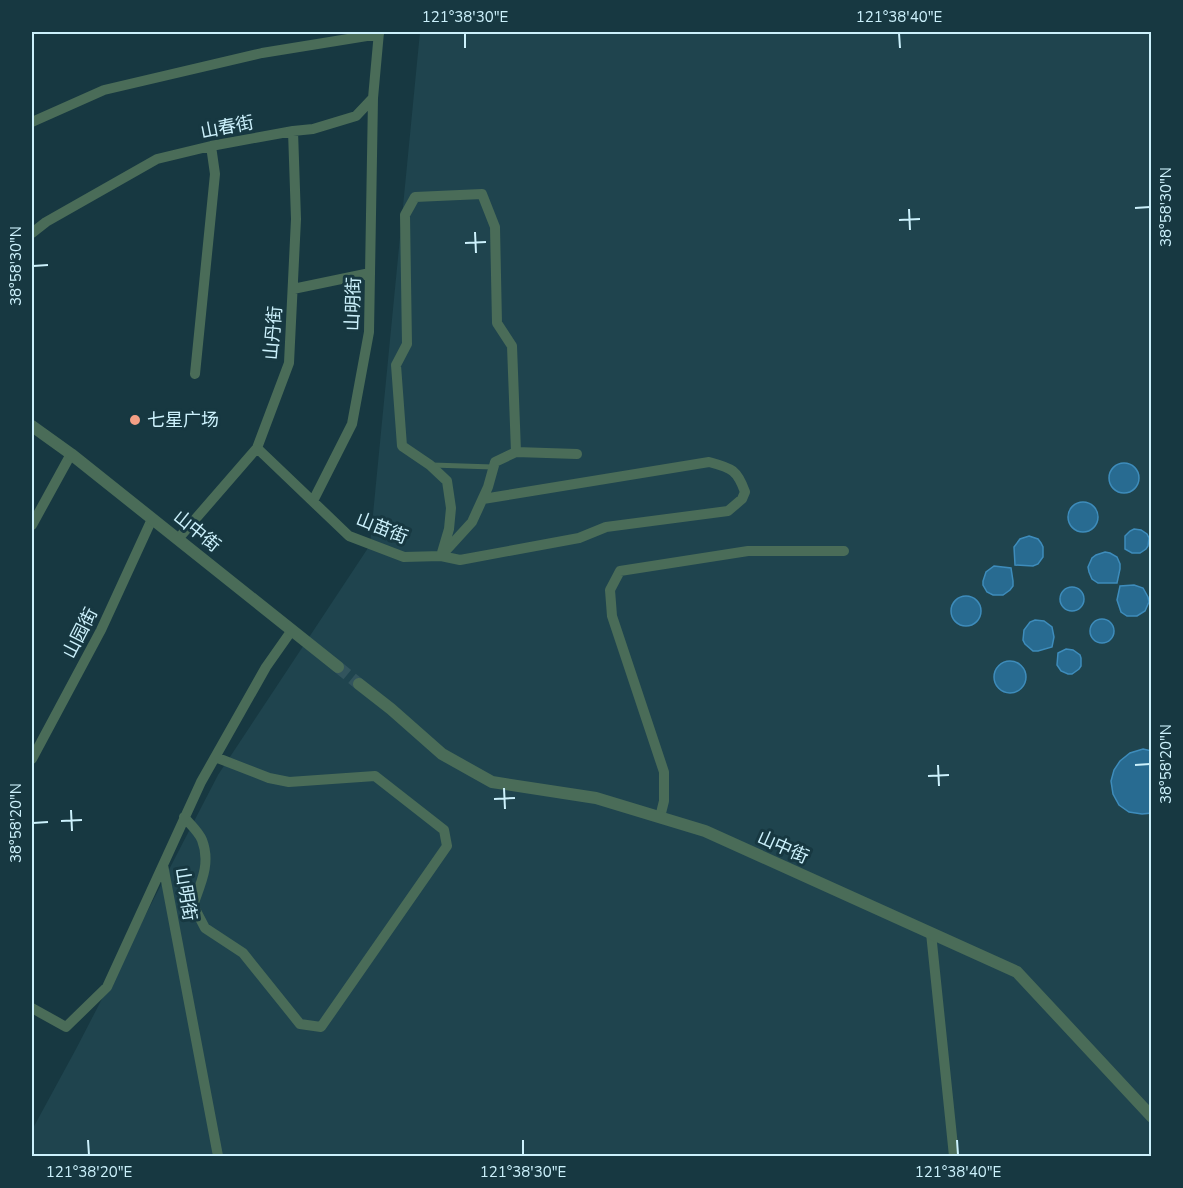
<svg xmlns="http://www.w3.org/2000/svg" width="1183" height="1188" font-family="'Nunito Sans','Noto Sans SC',sans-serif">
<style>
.built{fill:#1f444e}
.building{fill:#286b91;stroke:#3e8cbb;stroke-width:1.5}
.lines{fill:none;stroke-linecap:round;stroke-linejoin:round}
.tertiary-tunnel{stroke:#32545d;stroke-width:12;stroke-dasharray:12 6;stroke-linecap:butt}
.service{stroke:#4a6c58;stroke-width:5}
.minor{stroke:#4a6c58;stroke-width:10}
.tertiary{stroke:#4a6c58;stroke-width:12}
.ticks{fill:none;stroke:#ccf1fc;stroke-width:2}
.poi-dot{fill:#f39f85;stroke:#173841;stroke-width:2}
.labels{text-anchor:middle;stroke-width:6;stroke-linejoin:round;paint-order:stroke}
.street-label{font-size:18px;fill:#ccf1fc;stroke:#173841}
.poi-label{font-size:18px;fill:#ccf1fc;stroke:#173841;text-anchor:start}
.neatline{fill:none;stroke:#ccf1fc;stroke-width:2}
.ticks-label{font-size:15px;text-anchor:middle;fill:#ccf1fc}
</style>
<rect width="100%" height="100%" fill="#173841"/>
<!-- built -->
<path class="built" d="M420,32h731v1124h-1119v-26l44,-81 142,-274 152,-230z"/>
<!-- building -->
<path class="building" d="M1109 478a15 15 0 1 1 30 0a15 15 0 1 1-30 0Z
M1068 517a15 15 0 1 1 30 0a15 15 0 1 1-30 0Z
M1134,529l7,1 6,4 2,4 -1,8 -2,3 -6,4h-8l-7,-4v-13l5,-5z
M1029,536l9,3 3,4 2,4v10l-5,7 -5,2 -18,-1 -1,-18 6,-8z
M1105,552l5,1 7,4 3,7v5l-3,14h-19l-6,-4 -3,-7 -1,-5 4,-9 4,-3z
M994,566l17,2 2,13v5l-3,4 -7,5h-10l-6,-3 -4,-7v-4l3,-9z
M1134,585l9,3 5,9 1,5 -4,9 -8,5h-10l-6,-4 -4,-12 3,-14z
M1060 599a12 12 0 1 1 24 0a12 12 0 1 1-24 0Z
M951 611a15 15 0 1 1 30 0a15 15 0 1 1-30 0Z
M1090 631a12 12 0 1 1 24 0a12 12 0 1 1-24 0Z
M1035,620l9,1 8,6 2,10 -2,10 -14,4h-5l-8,-7 -2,-4 1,-10 6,-8z
M1066,649l7,1 7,5 1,3v8l-2,3 -7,5h-4l-7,-3 -4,-6 1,-12z
M994 677a16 16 0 1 1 32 0a16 16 0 1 1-32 0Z
M1143,749l9,2v62l-10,1 -13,-2 -10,-7 -6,-11 -2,-13 3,-11 6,-9 10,-8z"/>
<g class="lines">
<!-- tertiary-tunnel -->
<path class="tertiary-tunnel" d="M338,667l21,17"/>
<!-- service -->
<path class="service" d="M432,465l61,2"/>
<!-- minor -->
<path class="minor" d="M32,122l72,-32 158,-37 117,-19
M32,233l14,-11 111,-63 54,-13 82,-15 20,-2 43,-13 17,-18 6,-66
M293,289l77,-16
M195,374l20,-200 -4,-28
M257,448l92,88 55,21 37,-1 31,-34 16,-35 7,-25 21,-10 61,2
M483,499l226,-37c22,6 28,7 36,30l-3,7 -14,12 -122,16 -27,11 -119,22 -19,-4 8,-27 2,-21 -4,-27 -17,-16 -28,-19 -6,-81 11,-21 -2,-129 10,-18 67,-3 13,33 2,96 15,23 4,106
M313,501l39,-77 17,-92 4,-234
M32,525l39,-71
M178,539l79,-91 32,-85 7,-144 -3,-88
M32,759l69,-129 51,-111
M184,817c6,7 15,15 18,23 9,23 -1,43 -9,65l12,23 38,25 57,71 21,3 126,-181 -3,-16 -69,-54 -86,6 -20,-4 -54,-21
M660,817l4,-16v-29l-52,-156 -2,-26 10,-19 128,-20h96
M931,933l23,223
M32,1008l34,19 41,-40 56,-122
M218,1156l-55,-291 38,-83 65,-115 26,-37"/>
<!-- tertiary -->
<path class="tertiary" d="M32,426l39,28 267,213
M359,684l32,25 51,45 50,28 104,16 109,33 312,141 135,145"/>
</g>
<!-- ticks -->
<path class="ticks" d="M465,33v15M899,33l1,15M1135,208l15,-1M909,209l1,21M899,220l21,-1M475,232l1,21M465,243l21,-1M33,266l15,-1M938,765l1,21M1135,765l15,-1M928,776l21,-1M504,788l1,21M494,799l21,-1M71,810l1,21M61,821l21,-1M33,823l15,-1M88,1140l1,15M523,1140v15M957,1140l1,15"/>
<!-- markers -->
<circle class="poi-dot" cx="135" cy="420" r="6"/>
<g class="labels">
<!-- street labels -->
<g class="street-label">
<text transform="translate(227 127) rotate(-11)" y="6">山春街</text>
<text transform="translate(353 304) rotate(-88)" y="6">山明街</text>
<text transform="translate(273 333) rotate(-85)" y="6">山丹街</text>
<text transform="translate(382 528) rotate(22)" y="6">山苗街</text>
<text transform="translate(197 531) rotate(39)" y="6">山中街</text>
<text transform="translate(80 633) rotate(-63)" y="6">山园街</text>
<text transform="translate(783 847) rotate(24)" y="6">山中街</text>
<text transform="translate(186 894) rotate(81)" y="6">山明街</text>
</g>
<!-- poi labels -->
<g class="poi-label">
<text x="147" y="426">七星广场</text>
</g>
</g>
<!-- border -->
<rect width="1183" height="1188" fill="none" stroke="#173841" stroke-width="66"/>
<rect x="33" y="33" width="1117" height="1122" class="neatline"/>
<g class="ticks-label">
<text x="465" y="22">121°38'30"E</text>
<text x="899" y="22">121°38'40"E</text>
<text transform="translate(1166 207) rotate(-90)" y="5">38°58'30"N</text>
<text transform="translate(16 266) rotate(-90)" y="5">38°58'30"N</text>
<text transform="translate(1166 764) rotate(-90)" y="5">38°58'20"N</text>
<text transform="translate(16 823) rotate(-90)" y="5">38°58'20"N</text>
<text x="89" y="1177">121°38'20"E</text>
<text x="523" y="1177">121°38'30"E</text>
<text x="958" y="1177">121°38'40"E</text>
</g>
</svg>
